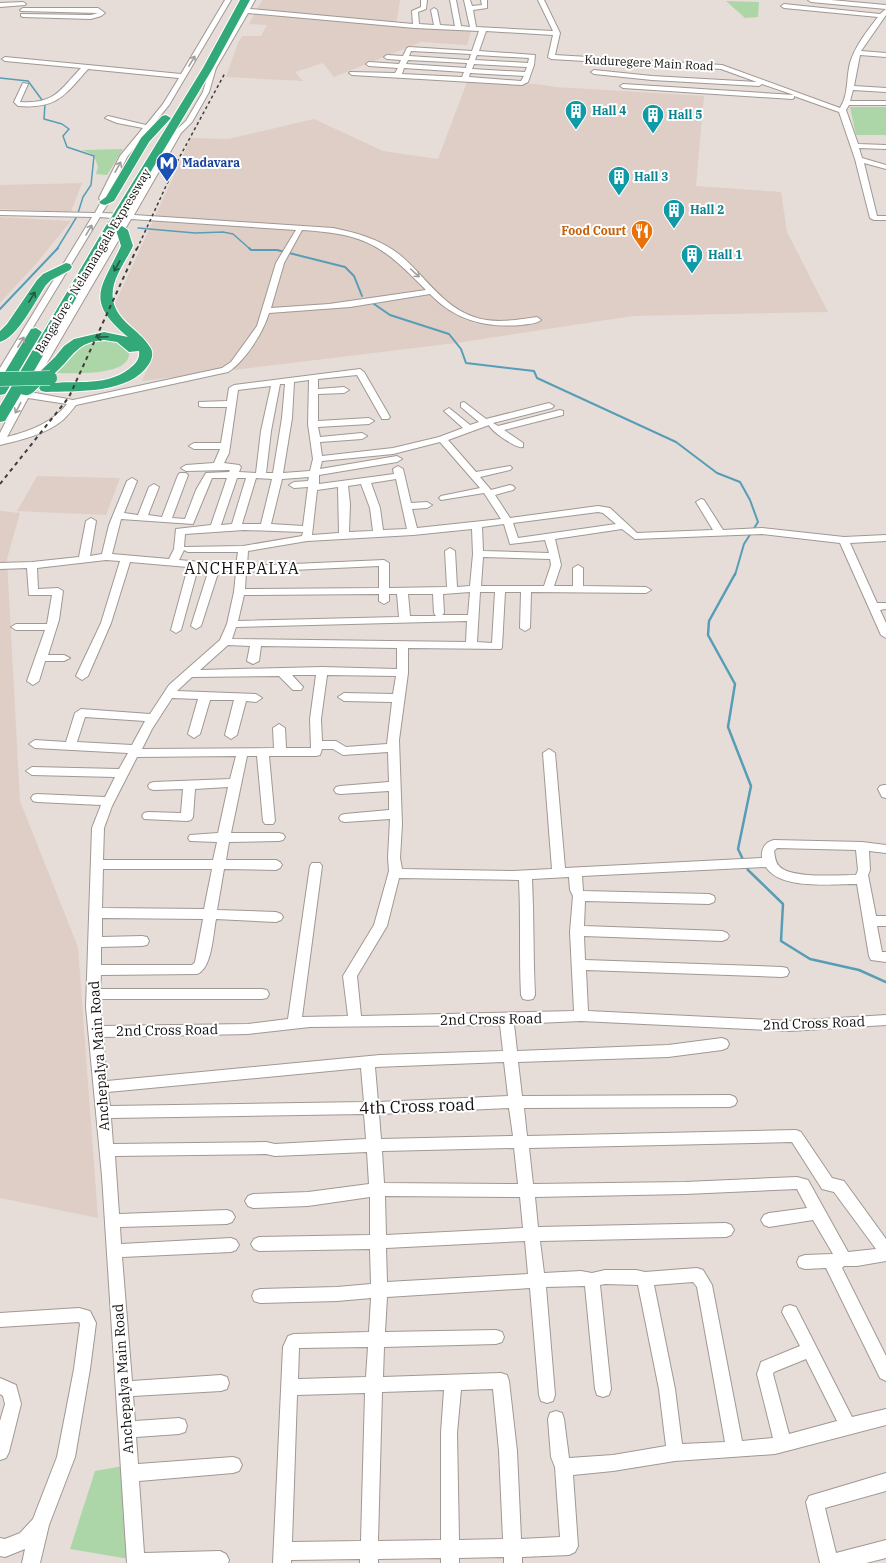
<svg xmlns="http://www.w3.org/2000/svg" width="886" height="1563" font-family="'IBM Plex Serif',serif">
<style>
.built{fill:#dfcec6}
.green{fill:#add6a8}
.lines{fill:none;stroke-linecap:round;stroke-linejoin:round}
.stream-far2{stroke:#579db6;stroke-width:1.5}
.stream-far1{stroke:#579db6;stroke-width:2}
.stream{stroke:#579db6;stroke-width:2.5}
.minor-casing{stroke:#a09893;stroke-width:2}
.highway-casing{stroke:#fff;stroke-width:2}
.minor{fill:#fff;fill-rule:evenodd}
.highway{fill:#33a878;fill-rule:evenodd}
.rail-far1{stroke:#403c3a;stroke-width:1.5;stroke-dasharray:3 3;stroke-linecap:butt}
.rail{stroke:#403c3a;stroke-width:2;stroke-dasharray:4 4;stroke-linecap:butt}
.highway-bridge-far1-casing{stroke:#fff;stroke-width:12;stroke-linecap:butt}
.highway-bridge-casing{stroke:#fff;stroke-width:15;stroke-linecap:butt}
.highway-bridge-far1{stroke:#33a878;stroke-width:10}
.highway-bridge{stroke:#33a878;stroke-width:14}
.oneway{stroke:#a09f9e}
.oneway2{stroke:#225b42}
.labels{text-anchor:middle;stroke-width:4;stroke-linejoin:round;paint-order:stroke}
.far-street-label{font-size:12px;fill:#110e0d;stroke:#fff}
.far-culture-label{font-size:12px;font-weight:bold;fill:#0d838f;stroke:#fff;text-anchor:start}
.far-transit-label{font-size:12px;font-weight:bold;fill:#164399;stroke:#fff;text-anchor:start}
.far-food-label{font-size:12px;font-weight:bold;fill:#c56008;stroke:#fff;text-anchor:end}
.street-label{font-size:14px;fill:#110e0d;stroke:#fff}
.quarter-label{font-size:16px;letter-spacing:1px;fill:#110e0d;stroke:#fff}
.near-street-label{font-size:17px;fill:#110e0d;stroke:#fff}
</style>
<rect width="100%" height="100%" fill="#e6ddd8"/>
<!-- built -->
<path class="built" d="M262,0h138l-4,26 75,5 -4,14 -46,-3 -87,35 -11,-14 -28,9 8,9 -77,-4 11,-32 5,-9h19l6,-11 -18,-1z
M467,82l69,2 20,3 148,9 -8,90 85,6 6,40 41,80 -195,4 -177,27 -314,38 11,-25 -3,-10 -24,-21 -12,-19 77,-168 37,1 86,-20 69,32 55,8z
M82,183l-11,29 -71,-3v-24z
M0,217l71,4 -35,43 -36,39z
M37,476l83,2 -14,37 -89,-4z
M0,511l20,2 -13,46 13,242 58,146 20,271 -98,-20z"/>
<!-- green -->
<path class="green" d="M726,1l33,1 -1,15 -13,1z
M850,107h36v28h-30z
M123,149l-16,26 -11,-1 2,-7 -4,-12 -12,-5z
M106,340l11,1 12,10c4,27 -60,22 -76,22 18,-19 24,-31 53,-33z
M123,1466l6,93 -59,-10 25,-78z"/>
<g class="lines">
<!-- stream-far2 -->
<path class="stream-far2" d="M0,78l28,3 17,23 -1,15 18,5 7,5 -6,7 4,11 27,9 -3,29 -8,12 -5,16
M138,228l57,5 28,-1 10,2 17,15
M57,249l19,-31"/>
<!-- stream-far1 -->
<path class="stream-far1" d="M249,248l2,2h26l68,17 9,9 8,20
M374,304l16,11 59,19 12,15 5,14 68,8 3,7 139,64 41,31 23,9 10,18 8,22 -14,22 -9,31
M0,309l58,-61"/>
<!-- stream -->
<path class="stream" d="M735,574l-26,47 -1,14 27,49 -7,43 23,59 -13,63 10,21 35,34 -2,37 29,18 49,11 27,12"/>
<!-- minor casing -->
<g class="minor-casing">
<path id="minor" d="M225,0h6l-62,105 -42,52 -20,41 2,4 -7,11 24,1 48,-82 12,-11 17,-29 7,-24 39,-68h6l-5,9 163,15 -1,-13 9,-4v-7h6l-1,9 -8,3 1,12 15,1 -3,-15 3,-2 3,2 3,15 15,1 -5,-26h6l5,26 9,1 -6,-27h6l2,6 10,-1 -1,-5h6v8l-14,2 3,17 77,4 -15,-31h6l16,33 -5,22 167,10 118,43c9,-14 6,-30 10,-45 5,-17 17,-32 28,-46l-94,-9 -3,-2 3,-2 96,10 6,-5v6l-25,36 25,2v4l-26,-2 -6,31 32,2v4l-33,-2 -3,11h36v4h-37l-3,5 12,34 28,1v4l-27,-1 3,10 24,7v4l-22,-6 13,53h9v4h-12l-4,-2 -15,-59 -16,-47 -45,-16v2l-2,1 -169,-11 -3,-2 3,-2 171,11 -32,-11 -3,2 -107,-6 -58,-6 -3,-2 3,-2 58,6 105,6 -36,-13 -170,-10 -3,-2 5,-22 -67,-4 -7,20 56,4 -1,10 -6,17 -6,3 -170,-10 -3,-2 1,-1 45,1 3,-5 -29,-2 -3,-2 3,-2 30,2 2,-4 -14,-1 -3,-2 3,-2 16,1 4,-8 2,-1 63,4 7,-20 -64,-3 -167,-15 -32,55 -7,24 -17,30 -11,11 -47,82 199,13c24,5 47,11 67,27 25,21 42,51 74,62 20,7 42,3 63,0l4,3c-4,4 -14,4 -20,5 -36,3 -66,-5 -91,-31l-80,13 -81,6c-6,20 -24,48 -41,59l-152,33c-4,5 -8,10 -12,14 -17,15 -43,21 -64,26v-12l21,-41 103,-173 -24,-2 -96,158 -4,3v-10l92,-151 -92,-2v-4l95,2 6,-11 -2,-4 21,-42 23,-28 -26,-5 -12,-5 3,-2 38,9 17,-21 16,-26 -91,-9c-24,27 -31,40 -70,37l-4,-4 9,-19 5,1 -8,18c35,2 39,-11 61,-34l-76,-7 -3,-2 3,-2 176,17zM411,51l60,3 -2,6 -60,-4zM477,55l52,3 -1,5 -53,-3zM408,60l59,3 -1,5 -60,-4zM474,64l53,3 -2,5 -53,-3zM404,68l60,4 -2,5 -60,-3zM470,73l54,3 -3,5 -52,-4zM131,219l165,11 -20,33 -19,63 -26,36 -9,6 -149,32 -43,-8zM302,230c64,4 80,15 124,60l-97,14 -58,4 13,-45zM28,398l39,6c-15,19 -37,27 -60,33z
M808,0h23l55,5v4l-75,-7z
M23,2l3,2 -1,1 -25,2v-4z
M23,8h75l7,5 -4,3 -10,3 -68,-2 -2,-1v-2l70,1 7,-2 -77,-2 -1,-1z
M360,369l4,3 26,45 -2,2h-6l-25,-44 -39,4v10l26,-2 5,3 -5,3 -26,1v27l51,-3 5,3 -5,3 -51,3 2,10 42,-4 5,3 -5,3 -42,3 2,14 71,-8 46,-11 24,-9 -19,-17 5,-3 21,17 9,-3 -18,-15v-4l3,-1 22,17 63,-16 5,3 -2,2 -59,15 5,3 62,-16 3,1v4l-59,15 19,13v4c-7,2 -33,-17 -34,-22l-41,15 28,32 34,-6 2,2 -2,2 -30,7 11,13 19,-5 3,1 2,2 -2,2 -18,5 15,23 88,-12 12,2 27,25 76,-3 -17,-28 5,-3 3,1 19,30 39,-2 82,9 42,-2v6l-36,2 27,60h9v6l-6,1 6,13v15l-5,-3 -41,-92 -78,-9 -127,5 -13,-10 -67,10 6,26 -7,21h19v-18l5,-3 5,3v18l63,1 5,3 -5,3 -115,-1 -1,36 -5,3 -5,-3 1,-36h-16l-3,55 -1,2 -93,-1v25l-9,67 3,84 -2,34 2,11 111,2 39,-2 -9,-116 6,-4 6,4 10,115 197,-10c-1,-9 3,-16 12,-18l88,2 24,3v8l-17,-2 1,19 -2,5 8,41h10v10h-9l5,26h4v10l-15,-2 -2,-4 -12,-72c-25,0 -77,6 -91,-17l-184,9 1,15 126,3 5,2 1,3 -1,3 -5,2 -124,-3 -1,25 138,5 5,2 2,3 -2,3 -5,2 -138,-5 1,24 197,7 5,1 2,4 -2,4 -5,1 -196,-7 2,41 202,10 96,-6v10l-96,6 -209,-10 -67,3 3,27 151,-6 54,-7 5,2 2,4 -2,4 -5,2 -54,7 -150,5 4,34 208,-1 5,2 2,4 -2,4 -5,2 -206,1 3,28 269,-6 5,2 31,46 12,3 42,58v22l-29,5h-13l-2,2 44,88v25l-6,-3 -54,-110 -21,1 -6,-2 -2,-5 2,-5 6,-2 28,-1 -20,-34 -44,7 -5,-2 -3,-5 3,-5 5,-2 38,-5 -10,-19 -112,5 -150,3 3,30 188,-4 5,2 3,5 -3,5 -5,2 -186,4 4,32 37,-2 11,2 13,-3h31l9,2 52,-4 6,2 9,15 30,156 31,-3 -16,-64 4,-12 39,-16 -18,-34 2,-5 6,-2 6,2 56,110 34,-8v16l-111,29 -100,7 -62,10 -40,4 5,71 -3,6 -6,3 -47,2v6h-18v-6l-45,1v5h-18v-5l-63,1v4h-18v-4l-69,1v3h-18l10,-216 5,-11 6,-2 75,-2 2,-34 -34,3 -77,2 -6,-2 -2,-5 2,-5 6,-2 77,-2 34,-3 -1,-35 -111,2 -5,-2 -3,-5 3,-5 5,-2 111,-2v-38l-62,9 -55,2 -5,-2 -3,-5 3,-5 5,-2 55,-2 61,-8 -2,-32 -92,4 -9,-2 -151,2 4,58 108,-4 5,2 3,5 -3,5 -5,2 -107,3 1,17 110,-6 5,2 3,5 -3,5 -5,2 -109,5 10,124 89,-6 6,2 2,6 -2,6 -6,2 -88,5 2,25 44,-3 6,2 2,6 -2,6 -6,2 -43,3 2,27 95,-7 6,2 3,6 -3,6 -6,2 -94,8 5,72 76,-2 6,3 3,6 -1,3h-101l-25,-387 -16,-169 6,-179 9,-23 -64,-3 -4,-1 -2,-3 2,-3 4,-1 68,3 10,-20 -83,-2 -6,-4 6,-4 87,2 9,-16 -93,-5 -6,-4 6,-4 31,2 9,-29 6,-4 69,5 19,-29 51,-45 7,-16 7,-32 2,-20 -17,-2 -18,56 -5,3 -5,-3 18,-57 -11,-1 -17,62 -5,3 -5,-3 17,-63 -58,-5 -19,61 -23,53 -6,4 -6,-4 25,-53 19,-62 -14,-1 -69,8 1,21 20,-1 5,3 -4,29 -11,35h16l6,3 -6,3h-19l-6,20 -6,4 -6,-4 18,-51h-29l-5,-3 5,-3h31l5,-29h-23l-2,-27 -27,1v-6l32,-1 47,-5 7,-36 5,-3 5,3 -6,35 12,-2 7,-29 18,-44 5,-3 5,3 -13,32 14,2 11,-28 5,-3 5,3 -11,28 14,2 16,-42 2,-2h6l2,2 -16,43 13,1 11,-29 10,-17 23,-1 1,-2 -44,1 -5,-3 5,-3 28,-2 6,-14h-26l-5,-3 5,-3h27l6,-36h-25l-3,-1v-4l28,-1 2,-13 5,-3zM309,380l-1,44 5,35 -3,12 -27,2 9,-55 2,-36zM280,384h5l-3,34 -9,55h-7l5,-42zM271,386l-10,45 -5,42 -17,-1 2,-5 -2,-2 -15,-2 5,-10 9,-63zM440,442l40,46 -39,8 -2,2 2,2 43,-7 17,26 -84,9 -5,-19 15,-1 5,-3 -5,-3 -16,1 -8,-34 -5,-3 -5,3 1,5 -75,10v-9l78,-13 5,-3 -5,-3 -77,13 2,-8 71,-7zM309,477l-1,4 -14,1 -5,3 5,3 14,-1 -5,39 -32,-2 11,-45zM212,478h15l-16,47 -35,4 -2,20 -5,10 -57,-5 9,-35 72,5zM237,478h9l-14,46 -11,1zM256,478l16,1 -11,45h-19zM396,479l11,50 -24,1 -3,-22 -9,-25zM361,484l9,24 3,23 -24,1 1,-28 -2,-18zM338,487l1,46 -27,2 5,-45zM598,512l5,1 13,11 -98,14 -5,-15zM504,524l6,20 35,-4 4,13 -66,-2 -1,-24zM472,529l1,25 -3,32 -13,1 -2,-36 -5,-3 -5,3 2,36 -58,1v-25l-5,-3 -137,6 1,-15 59,-10 106,-6zM244,530l59,2 -1,4 -59,10 -59,1 1,-13zM184,550l4,2h50l-2,13 -21,-3 -4,1 -32,-3zM483,557l67,2 1,6 -7,21h-63zM379,566v22l-134,1 1,-17zM470,592l-2,23h-26l2,-2 -1,-19zM480,592h15l-3,51 -15,-1zM379,594v7l5,3 5,-3v-7h8l2,23 -161,4 6,-26zM408,594h25l1,19 2,3h-26zM467,621l-1,21 -234,-3 4,-12zM228,645l22,1 -3,15 6,3 6,-3 2,-15 136,2v21l-75,-2 -122,3zM292,675h24l-6,44 1,29h-25l-1,-20 -6,-4 -6,4 1,20 -132,1 10,-20 20,-31 26,1 -10,35 6,4 6,-4 10,-34h24l-9,35 6,4 6,-4 9,-34 10,1 6,-4 -6,-4 -79,-3 15,-14 87,-1 14,14h8l2,-3zM327,675l69,1 -3,18 -49,-1 -6,4 6,4 48,1 -5,42 -41,3 -10,-6h-14l-1,-22zM85,717l60,4 -13,24 -55,-3zM322,749h11l10,6 45,-3 1,30 -49,4 -4,1 -2,3 2,3 4,1 49,-3v19l-44,4 -4,1 -2,3 2,3 4,1 45,-3 -2,39 1,13 -15,54 -31,51 5,40 -46,1 20,-151 -2,-3h-8l-2,3 -22,153 -40,5 -146,2 -2,-27h162l5,-1 2,-4 -2,-4 -5,-1h-162l1,-14 96,-1c15,-5 16,-40 19,-55l60,3 5,-2 2,-3 -2,-3 -5,-2 -59,-2 7,-41 52,1 4,-2 2,-3 -2,-3 -4,-2h-50l3,-18 50,-1 4,-1 2,-3 -2,-3 -4,-1h-48l16,-77h10l6,65 2,3h8l2,-3 -6,-65h47l4,-1zM236,756l-6,23 -76,3 -4,1 -2,3 2,3 4,1 29,-1 -2,24 -33,-1 -4,1 -2,3 2,3 43,2 4,-1 2,-3 2,-28 33,-2 -10,46 -28,2 -2,3 2,3 27,1 -4,18h-110l1,-32 8,-22 25,-49zM777,848l79,2 2,20 -2,5c-18,0 -66,4 -77,-9 -4,-4 -4,-10 -5,-15zM103,869h109l-8,40 -102,-1zM569,877l1,13 3,6 -3,36 4,79 -213,5 -4,-40 30,-50 12,-48 120,2c2,39 0,77 2,115l2,4 5,1 5,-1 2,-4c-2,-39 -1,-77 -3,-116zM102,918l101,1 -8,43 -3,3h-91v-18l41,-1 5,-1 2,-4 -2,-4 -5,-1 -40,1zM500,1025l3,26 -123,4 -273,26 -4,-44 145,-3 62,-7zM504,1062l4,34 -130,6 -3,-35zM361,1068l3,34 -254,4 -2,-14zM509,1108l4,28 -132,3 -2,-25zM364,1114l2,25 -91,5 -9,-2 -153,2 -2,-26zM792,1142l30,47 12,3 42,57 -28,3 -40,-72 -11,-3 -112,5 -152,2 -4,-36zM514,1148l4,36 -134,-1 -2,-32zM385,1196l135,1 3,31 -137,7zM525,1241l3,33 -141,8 -1,-34zM693,1282l4,5 28,155 -43,2 -7,-55 -21,-104zM605,1284l33,1 21,104 7,57 -53,9 -44,3 -5,-39 -2,-6 -6,-2 -6,2 -2,6 3,38 4,10 5,70 -39,2 -4,-88 -8,-70 -2,-6 -6,-2 -118,4 1,-30 112,-3 6,-2 2,-5 -2,-5 -6,-2 -111,2 2,-35 143,-9 9,107 2,6 6,2 6,-2 2,-6 -9,-108 39,-1 10,103 2,6 6,2 6,-2 2,-6 -11,-104zM368,1347l-2,30 -68,2 1,-31zM806,1359l31,62 -48,13 -16,-60 1,-2zM493,1389l6,62 4,88 -44,1 -2,-107 4,-43zM444,1390l-3,43v107l-63,1 4,-149zM365,1393l-4,148 -69,1 5,-147z
M884,785h2v13l-4,-1 -4,-8 2,-3z
M79,1308l11,3 6,12 -6,46 -15,88 -26,68 -9,38h-18l3,-14 -20,8 -5,-1v-18l5,1 15,-6 13,-14 24,-62 17,-88 6,-45 -1,-2 -79,5v-14z
M0,1378l16,7 5,19 -12,48 -3,6 -6,2v-39l5,-17 -2,-8 -3,-2z
M886,1473v18l-61,17 11,45 50,-13v18l-20,5h-46l-14,-61 3,-6z"/>
</g>
<!-- highway casing -->
<g class="highway-casing">
<path id="highway" d="M240,0h10l-37,68 -87,145 -6,3 -4,-1 -2,-2 89,-145z
M166,115l5,3 -22,24 -35,59 -9,4 -4,-1 -2,-2 7,-5 35,-59 21,-22z
M113,221l6,3 -93,161 29,-28 9,-11 10,-7 30,-7 24,5c-44,-37 -27,-48 -7,-91l-5,-16 6,-4 6,4 5,16c-8,17 -23,34 -20,54 4,22 26,29 37,47 4,6 2,12 -1,17 -19,30 -72,27 -103,28l-5,-1 -2,-3 2,-3c-7,6 -11,13 -20,9l-16,27 -5,1v-16l107,-182zM104,340l13,2 12,10 10,-1c1,9 -4,13 -10,18 -27,20 -58,9 -88,16 8,-7 17,-14 24,-22 13,-15 18,-21 39,-23z
M66,263l4,1 2,3 -2,3 -19,10 -5,5c-10,15 -29,53 -46,57v-11l7,-7 30,-44 6,-6z
M36,328l6,4 -35,59 -2,3 -5,1v-15l31,-51z"/>
</g>
<!-- minor -->
<use href="#minor" class="minor"/>
<!-- highway -->
<use href="#highway" class="highway"/>
<!-- rail-far1 -->
<path class="rail-far1" d="M137,249l41,-89 47,-87"/>
<!-- rail -->
<path class="rail" d="M0,484l69,-87 68,-149"/>
<!-- highway-bridge-far1 casing -->
<g class="highway-bridge-far1-casing">
<path id="highway-bridge-far1" d="M113,224l7,-11"/>
</g>
<!-- highway-bridge casing -->
<g class="highway-bridge-casing">
<path id="highway-bridge" d="M0,379l50,-1"/>
</g>
<!-- highway-bridge-far1 -->
<use href="#highway-bridge-far1" class="highway-bridge-far1"/>
<!-- highway-bridge -->
<use href="#highway-bridge" class="highway-bridge"/>
</g>
<!-- one-way arrows -->
<defs><path id="oneway-shaft" d="M-6 0H5M1.5-3L5.5 0L1.5 3" fill="none" stroke-width="1.6" stroke-linecap="round" stroke-linejoin="round"/></defs>
<g class="oneway">
<use href="#oneway-shaft" transform="translate(192 61) rotate(-59)"/>
<use href="#oneway-shaft" transform="translate(118 167) rotate(-61)"/>
<use href="#oneway-shaft" transform="translate(89 230) rotate(-59)"/>
<use href="#oneway-shaft" transform="translate(415 273) rotate(42)"/>
<use href="#oneway-shaft" transform="translate(21 342) rotate(-58)"/>
<use href="#oneway-shaft" transform="translate(18 408) rotate(118)"/>
</g>
<g class="oneway2">
<use href="#oneway-shaft" transform="translate(117 266) rotate(119)"/>
<use href="#oneway-shaft" transform="translate(32 297) rotate(-58)"/>
<use href="#oneway-shaft" transform="translate(102 337) rotate(178)"/>
</g>
<!-- icons -->
<defs>
<g id="building-pin" transform="scale(1.15)"><path d="M0 17L-7.5 6A9.5 9.5 0 1 1 7.5 6Z" fill="#0f9aa8" stroke="#fff"/><path d="M-4-6H4V6H1V3H-1V6H-4ZM-2.5-4.3h1.7v1.8h-1.7ZM.8-4.3h1.7v1.8H.8ZM-2.5-1h1.7V.8h-1.7ZM.8-1h1.7V.8H.8Z" fill="#fff"/></g>
<g id="metro-pin" transform="scale(1.15)"><path d="M0 17L-7.5 6A9.5 9.5 0 1 1 7.5 6Z" fill="#1a4fb4" stroke="#fff"/><path d="M-5.5 5V-5H-3L0 0L3-5H5.5V5H3V-.5L0 4L-3-.5V5Z" fill="#fff"/></g>
<g id="restaurant-pin" transform="scale(1.15)"><path d="M0 17L-7.5 6A9.5 9.5 0 1 1 7.5 6Z" fill="#e8710a" stroke="#fff"/><path d="M-5-6h1v4h1v-4h1v4h1v-4h1v5L-1.5 .5V6h-2V.5L-5-1ZM5-6V6H3V1.5H1.5Q1.5-4 5-6Z" fill="#fff"/></g>
</defs>
<g fill-rule="evenodd">
<use href="#building-pin" x="576" y="111"/>
<use href="#building-pin" x="653" y="115"/>
<use href="#metro-pin" x="167" y="163"/>
<use href="#building-pin" x="619" y="177"/>
<use href="#building-pin" x="674" y="210"/>
<use href="#restaurant-pin" x="642" y="231"/>
<use href="#building-pin" x="692" y="255"/>
</g>
<g class="labels">
<!-- far-street labels -->
<g class="far-street-label">
<text transform="translate(649 63) rotate(3)" y="4">Kuduregere Main Road</text>
<text transform="translate(93 261) rotate(-59)" y="4">Bangalore - Nelamangala Expressway</text>
</g>
<!-- far-culture labels -->
<g class="far-culture-label">
<text x="592" y="115">Hall 4</text>
<text x="668" y="119">Hall 5</text>
<text x="634" y="181">Hall 3</text>
<text x="690" y="214">Hall 2</text>
<text x="708" y="259">Hall 1</text>
</g>
<!-- far-transit labels -->
<g class="far-transit-label">
<text x="182" y="167">Madavara</text>
</g>
<!-- far-food labels -->
<g class="far-food-label">
<text x="626" y="235">Food Court</text>
</g>
<!-- street labels -->
<g class="street-label">
<text transform="translate(491 1019) rotate(-1)" y="5">2nd Cross Road</text>
<text transform="translate(814 1023) rotate(-2)" y="5">2nd Cross Road</text>
<text transform="translate(167 1030) rotate(-1)" y="5">2nd Cross Road</text>
<text transform="translate(99 1056) rotate(-94)" y="5">Anchepalya Main Road</text>
<text transform="translate(123 1379) rotate(-94)" y="5">Anchepalya Main Road</text>
</g>
<!-- quarter labels -->
<g class="quarter-label">
<text x="242" y="574">ANCHEPALYA</text>
</g>
<!-- near-street labels -->
<g class="near-street-label">
<text transform="translate(417 1106) rotate(-2)" y="6">4th Cross road</text>
</g>
</g>
</svg>
